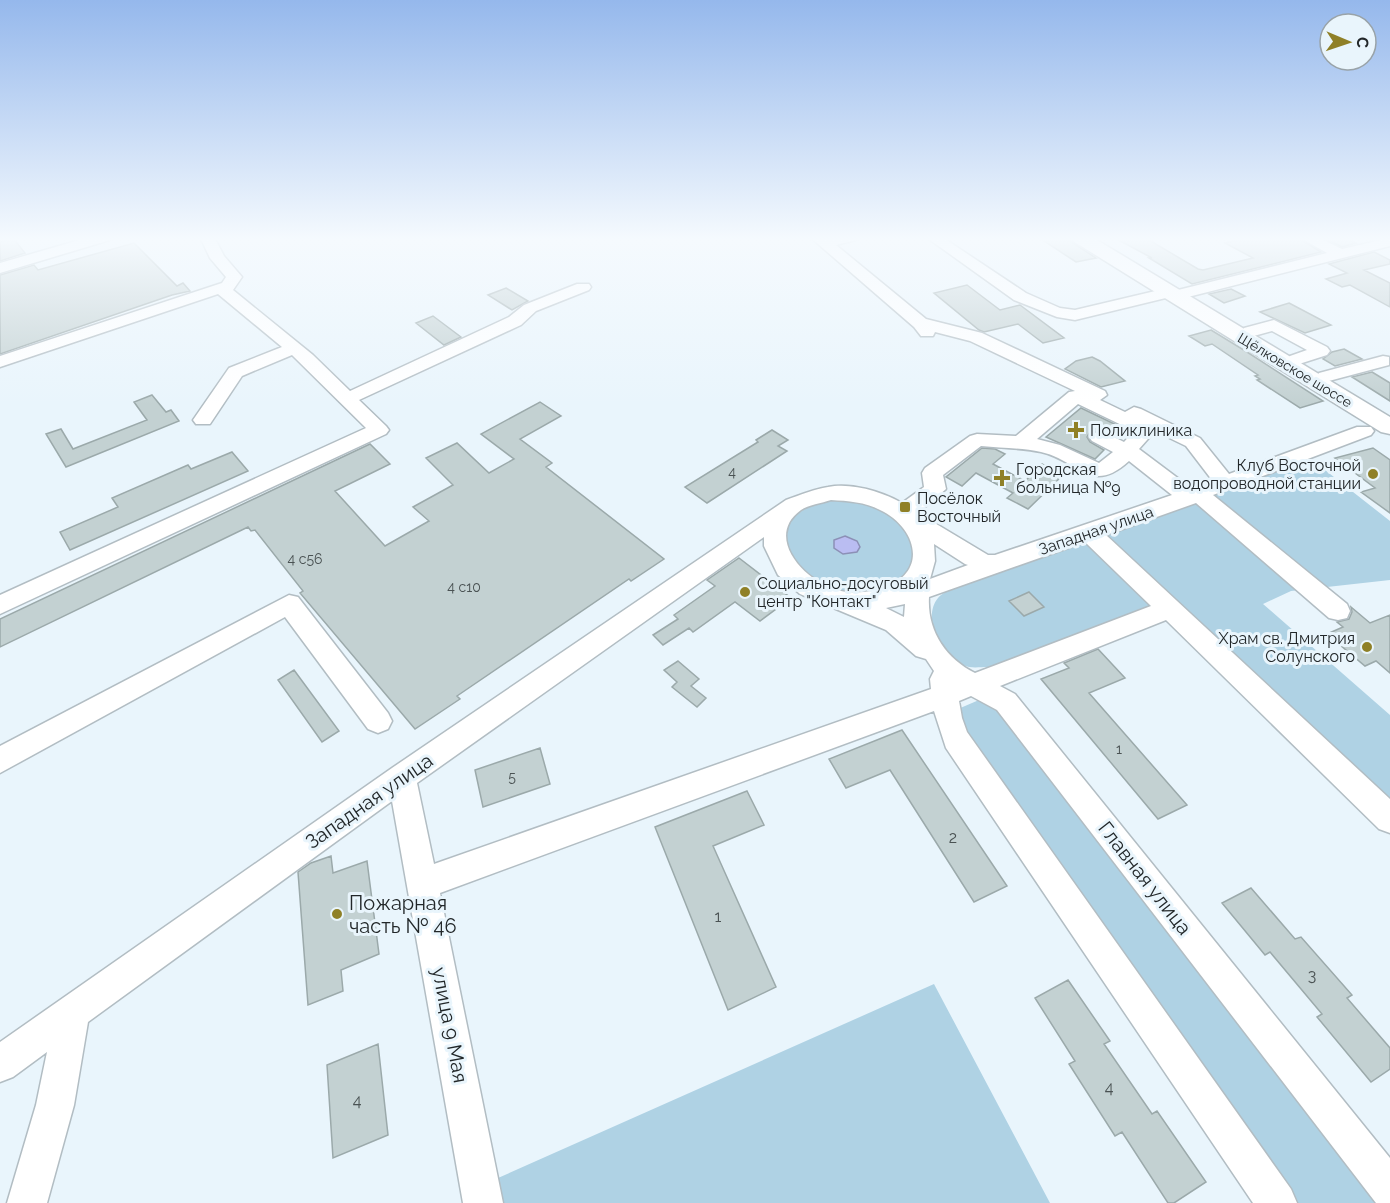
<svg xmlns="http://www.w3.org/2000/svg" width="1390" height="1203" font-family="Raleway,sans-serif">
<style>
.green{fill:#afd2e4}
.water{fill:#babdf2;stroke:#8c90b6;stroke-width:1.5}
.building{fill:#c3d1d2;stroke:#9ba9aa;stroke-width:1.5}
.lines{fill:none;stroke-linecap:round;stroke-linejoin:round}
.minor-casing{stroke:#b2bdc3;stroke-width:3}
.major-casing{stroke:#b2bdc3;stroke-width:3}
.minor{fill:#fff;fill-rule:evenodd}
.major{fill:#fff;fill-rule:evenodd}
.poi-dot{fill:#8f8027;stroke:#e9f5fc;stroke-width:2}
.labels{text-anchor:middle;stroke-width:6;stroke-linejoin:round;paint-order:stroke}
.far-street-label{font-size:14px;fill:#222729;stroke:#e9f5fc}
.number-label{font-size:14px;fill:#4a5253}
.poi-label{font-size:16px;fill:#222729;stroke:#e9f5fc;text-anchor:start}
.street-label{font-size:16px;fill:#222729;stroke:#e9f5fc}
.near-number-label{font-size:16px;fill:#4a5253}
.near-street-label{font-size:20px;fill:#222729;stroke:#e9f5fc}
.near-poi-label{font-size:20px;fill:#222729;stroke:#e9f5fc;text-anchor:start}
</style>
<rect width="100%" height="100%" fill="#e9f5fc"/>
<!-- green -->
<path class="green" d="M1311,459l79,62v59l-99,11 -28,13 127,111v92l-215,-206 -187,66c-6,0 -13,1 -19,0 -24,-6 -49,-47 -31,-69 2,-3 8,-6 11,-9z
M839,500l25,3 23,9 22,21 6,18 -7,24 -33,19 -45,-2 -41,-28 -5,-37c16,-18 31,-26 55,-27z
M979,700h12l395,503h-92l-339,-477 3,-17z
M934,984l116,219h-547l-5,-25z"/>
<!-- water -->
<path class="water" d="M845,536l12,5 3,6 -3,5 -14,2 -9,-6v-8z"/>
<!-- building -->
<path class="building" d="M1038,237h26l32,21 -20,4z
M1113,237h31l54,32 5,1 50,-12 -28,-15 25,-6h47l24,15 -129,32 -43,-26h3z
M1322,237h21l13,6 -14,4z
M13,238l12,15 -25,8v-19z
M134,243l43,43 6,-3 7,8 -18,4 -172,59v-79l34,-10 4,5z
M1374,252l16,8v4l-26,6 26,13v24l-40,-22 -8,2 -16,-8 21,-6 -18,-9z
M967,285l33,25 20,-5 44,33 -21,5 -25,-19 -34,8 -5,-2 -45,-37z
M506,288l22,13 -16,9 -24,-15z
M1231,289l14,7 -21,7 -15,-9z
M1289,303l42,22 -26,8 -45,-21z
M433,316l28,21 -17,8 -28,-22z
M1211,330l36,22 76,49 -23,7 -43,-28 3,-1 -5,-3 3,-1 -46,-31 -7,2 -16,-10z
M1344,349l18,10 -27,7 -12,-7 9,-7z
M1092,357l8,4 25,20 -24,6 -36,-18 11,-8z
M1372,372l18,11v18l-38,-24z
M152,395l14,17 5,-2 8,11 -113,46 -20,-33 15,-5 12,20 74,-29 -13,-18z
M540,402l21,14 -41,23 32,24 -6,4 118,92 -33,22 -2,-2 -172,117 3,3 -45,30 -115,-136 3,-2 -48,-61 -4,1 -3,-4 -248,120v-28l370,-175 20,20 -55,27 50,55 44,-25 -16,-14 40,-22 -27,-27 31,-15 32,30 25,-14 -33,-25z
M1081,408l46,22 -8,7 -13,-6 -16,1 -3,5 3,5 14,8 -9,9 -49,-22z
M772,430l16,10 -10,6 9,5 -80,52 -22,-16 73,-45 -2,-2z
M982,448l13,1 10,5 -12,10 32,17 17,-17 21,11 -35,34 -21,-11 6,-5 -37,-20 -14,13 -16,-9z
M1373,448l17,12v53l-29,-21 14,-4 -40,-30z
M232,452l16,19 -178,79 -10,-18 58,-25 -6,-9 76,-33 3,4z
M739,558l52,40 -31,23 -25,-19 -42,30 -4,-4 -26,17 -10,-10 25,-16 -4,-4 41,-29 -8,-6z
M1029,592l15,15 -20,9 -15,-15z
M1351,607l19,16 20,-8v58l-14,-12 -11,5 -38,-32 16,-7 -6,-5 12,-3 3,-7z
M1098,649l27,29 -36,15 98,112 -29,14 -117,-140 28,-11 -5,-5z
M678,661l21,18 -8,7 15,12 -9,9 -25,-20 5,-5 -13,-12z
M294,670l45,61 -17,11 -44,-62z
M902,730l105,156 -33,16 -84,-132 -44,18 -17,-29z
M540,748l10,36 -67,23 -8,-37z
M747,791l17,34 -51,21 63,141 -48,23 -73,-183z
M331,856l2,17 34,-12 12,93 -38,16 2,21 -35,14 -10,-133 13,-9z
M1251,888l44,51 6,-2 51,58 -5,3 43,50v21l-19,13 -54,-65 5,-3 -52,-62 -5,3 -43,-52z
M1068,980l42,61 -6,3 48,70 5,-3 49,71 -32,21h-6l-46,-71 -7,4 -46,-72 6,-3 -40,-63z
M378,1044l10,91 -55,23 -6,-93z"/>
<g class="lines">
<!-- minor casing -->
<g class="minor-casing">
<path id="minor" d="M90,237h22l-2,3 -110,33v-10z
M200,237h14l10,19 18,21 -9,13 80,65 37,36 159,-74 15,-12 53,-21h12l2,3 -2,3 -53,21 -15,14 -162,75 27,26 3,4 -3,4 -386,180v-19l366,-167 -74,-73 -50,21 -32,48h-14l-3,-4 36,-52 53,-21 -64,-53 -218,73v-11l222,-73 4,-6 -16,-19z
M810,237h48l-2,3 -20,5 90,74 56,14 123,58 2,4 -7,5 25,12 9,-5 7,2 59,29 29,36 128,-47h14l3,4 -3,4 -158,60 134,109 3,7 -3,7 -9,2 -9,-2 -133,-115 -90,32 284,264v34l-11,-4 -213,-209 -166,66 15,8 375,464v45h-14l-379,-493 -26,-14 -12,5 3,17 5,14 324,457 6,14h-44l-307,-455 -12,-37 -494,182 63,310h-40l-71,-402 -304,221 -14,83 -27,98h-40l29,-98 11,-53 -34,25 -13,5v-40l392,-274 394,-268c14,-5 28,-11 42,-13 23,-5 55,5 74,16l22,-16 -2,-14 3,-5 45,-32 7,-2 39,2 53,-44 6,-1 -105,-50 -35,-9 -2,4h-12l-7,-9zM1078,404l56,27 -10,11 -18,-9h-14l-3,4 3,4 21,11 -14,11 -39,-18 -23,-6zM1155,431l31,15 26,34 -21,8 -52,-39zM981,446c20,2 41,2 60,6 37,8 50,44 88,9l43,34 -177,60h-7l-70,-42 28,-24 -3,-14zM831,500c17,1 34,2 49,10 35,16 50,61 5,77 -14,5 -28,7 -44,4 -33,-6 -79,-53 -40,-81 7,-5 21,-7 30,-10zM764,537v9l14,29 22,19 86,36 30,26 10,3 8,12 -4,8 1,10 -497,175 -17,-81zM1085,542l66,64 -176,67c-30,-15 -48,-43 -46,-76zM934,544l31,20 3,1 -38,14 5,-18zM905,604l-1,13 -18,-9z
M926,237h16l84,56 34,15 15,2 93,-22 8,5 -2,3 -99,24 -18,-3 -43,-17z
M1299,237h18l25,12 48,-11v8l-206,52 -8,-5 2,-3 149,-37z
M1274,320l53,27 3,4 -3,4 -31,10 -6,-1 -3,-4 3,-4 17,-6 -35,-19 -22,6 -8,-5 2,-4z
M1383,356l6,1v8l-64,17 -6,-1 -3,-4 3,-4z
M289,595l9,2 90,116 4,8 -4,8 -10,4 -10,-4 -83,-112 -285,156v-27z"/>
</g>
<!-- major casing -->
<g class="major-casing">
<path id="major" d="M1070,237h22l298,180v17l-9,-2 -308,-191z"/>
</g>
<!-- minor -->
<use href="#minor" class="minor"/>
<!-- major -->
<use href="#major" class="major"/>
</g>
<!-- sky -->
<linearGradient id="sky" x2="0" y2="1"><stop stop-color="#95b8ec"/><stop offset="0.59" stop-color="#f5fafe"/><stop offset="1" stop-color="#f5fafe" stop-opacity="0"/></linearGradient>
<rect width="1390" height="405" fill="url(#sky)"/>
<!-- markers -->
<g class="poi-dot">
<path d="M1073 421h6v6h6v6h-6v6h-6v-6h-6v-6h6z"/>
<circle cx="1373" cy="474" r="6"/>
<path d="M999 469h6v6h6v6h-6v6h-6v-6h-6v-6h6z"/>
<rect x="899" y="501" width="12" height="12" rx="3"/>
<circle cx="745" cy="592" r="6"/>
<circle cx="1367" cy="647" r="6"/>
<circle cx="337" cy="914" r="6"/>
</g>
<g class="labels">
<!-- far-street labels -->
<g class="far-street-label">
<text transform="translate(1295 370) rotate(31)" y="5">Щёлковское шоссе</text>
</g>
<!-- number labels -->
<g class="number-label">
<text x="732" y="477">4</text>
<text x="305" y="564">4 с56</text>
<text x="464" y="592">4 с10</text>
<text x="1119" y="754">1</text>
<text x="512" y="782">5</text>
</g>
<!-- poi labels -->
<g class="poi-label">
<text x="1090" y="436">Поликлиника</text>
<text x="1361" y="471" text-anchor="end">Клуб Восточной<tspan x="1361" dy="18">водопроводной станции</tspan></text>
<text x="1016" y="475">Городская<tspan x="1016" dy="18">больница №9</tspan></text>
<text x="917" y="504">Посёлок<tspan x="917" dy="18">Восточный</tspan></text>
<text x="757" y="589">Социально-досуговый<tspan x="757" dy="18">центр "Контакт"</tspan></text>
<text x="1355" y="644" text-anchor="end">Храм св. Дмитрия<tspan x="1355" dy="18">Солунского</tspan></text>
</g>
<!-- street labels -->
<g class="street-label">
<text transform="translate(1096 530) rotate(-19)" y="6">Западная улица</text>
</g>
<!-- near-number labels -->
<g class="near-number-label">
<text x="953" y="843">2</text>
<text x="718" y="922">1</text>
<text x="1312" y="981">3</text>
<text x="1109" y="1093">4</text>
<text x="357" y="1106">4</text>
</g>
<!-- near-street labels -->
<g class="near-street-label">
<text transform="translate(369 801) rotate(-35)" y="7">Западная улица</text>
<text transform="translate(1145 878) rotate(52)" y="7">Главная улица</text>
<text transform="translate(450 1025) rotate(79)" y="7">улица 9 Мая</text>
</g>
<!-- near-poi labels -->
<g class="near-poi-label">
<text x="349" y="910">Пожарная<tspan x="349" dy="23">часть № 46</tspan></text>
</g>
</g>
<!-- north arrow -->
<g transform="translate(1348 42) rotate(92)"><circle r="28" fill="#e9f5fc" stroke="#99a3a8" stroke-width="1.5"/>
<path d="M0-4.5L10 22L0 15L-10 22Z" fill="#8f8027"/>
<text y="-9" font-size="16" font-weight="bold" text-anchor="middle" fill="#222729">С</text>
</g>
</svg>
